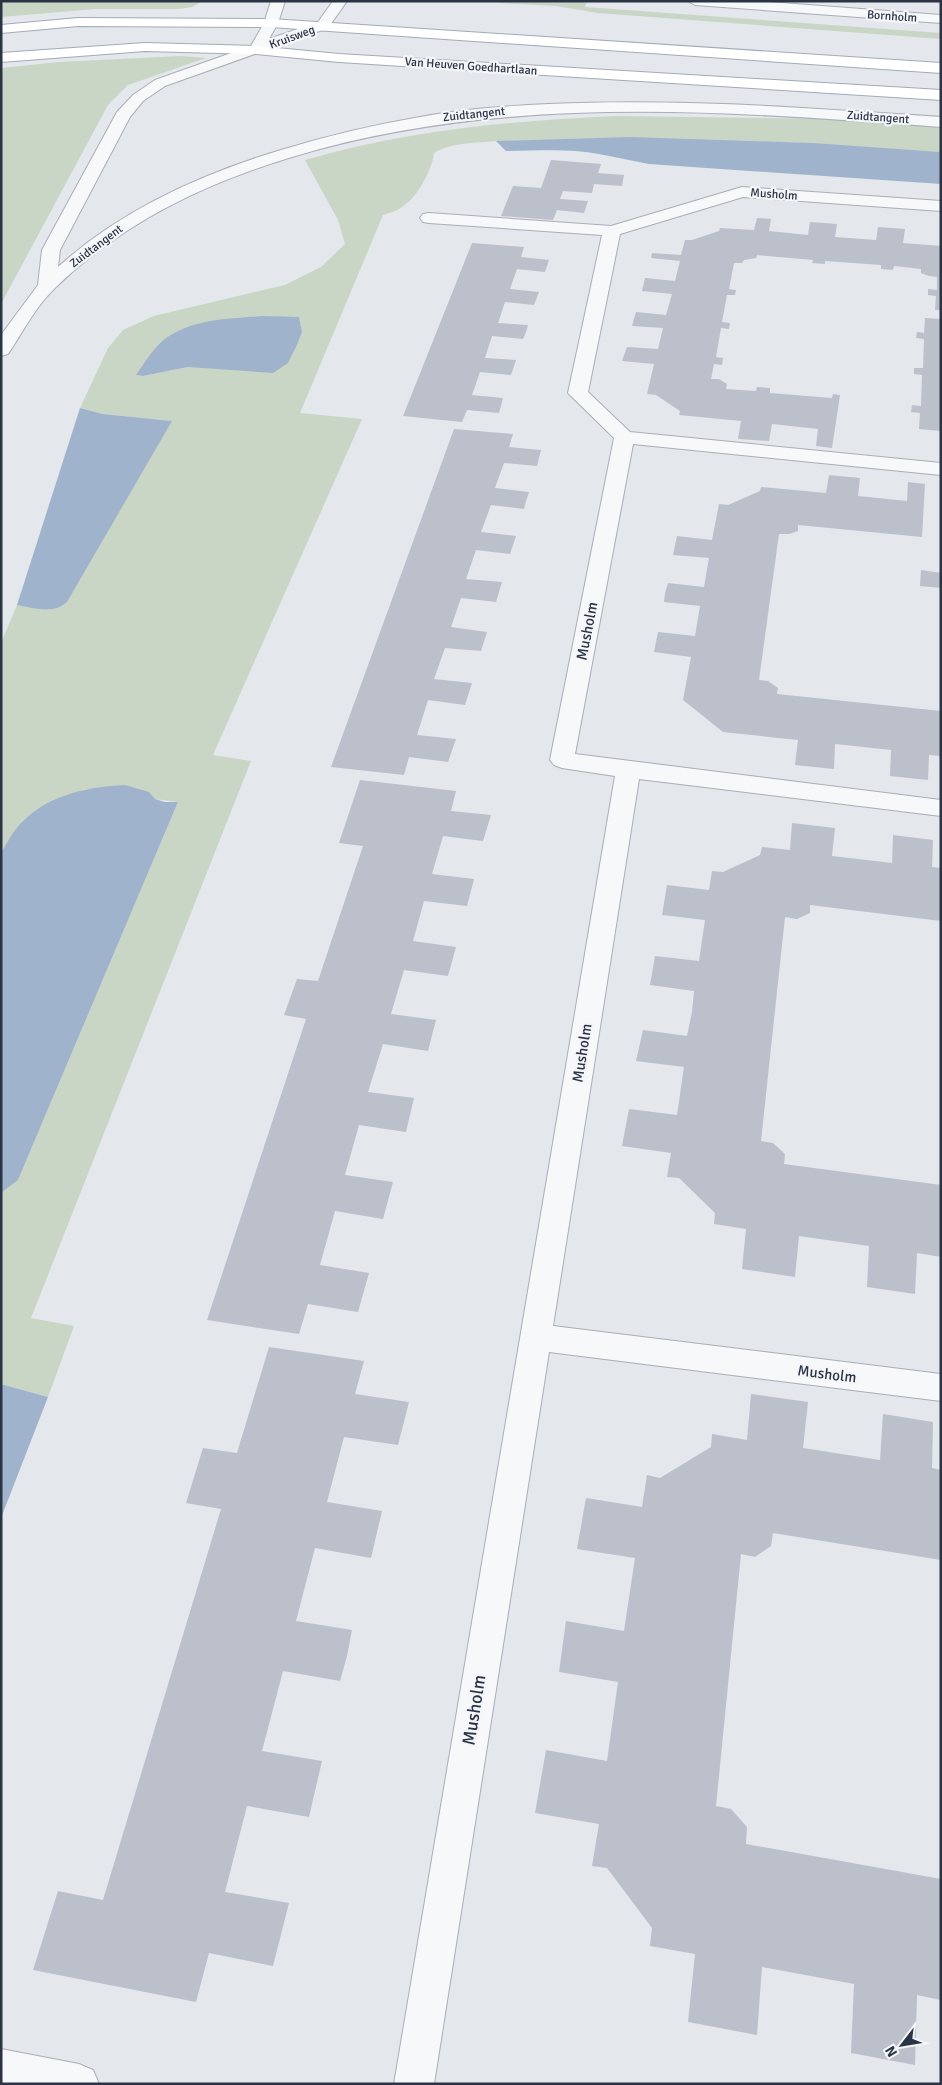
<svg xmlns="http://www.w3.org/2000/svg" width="942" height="2085" font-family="Signika,sans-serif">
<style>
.green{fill:#c9d6c5;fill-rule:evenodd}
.water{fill:#9fb4cc}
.building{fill:#bbc0ca}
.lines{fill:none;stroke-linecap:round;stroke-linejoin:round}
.minor-casing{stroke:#a9aeb7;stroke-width:2}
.major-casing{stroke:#a3abb8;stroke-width:2}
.minor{fill:#f7f8fa;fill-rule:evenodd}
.major{fill:#fff;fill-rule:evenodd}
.labels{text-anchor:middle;stroke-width:4.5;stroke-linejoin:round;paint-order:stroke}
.far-street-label{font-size:12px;fill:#2b3445;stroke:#f4f6f9}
.street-label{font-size:15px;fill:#2b3445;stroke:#f4f6f9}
.near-street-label{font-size:18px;fill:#2b3445;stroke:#f4f6f9}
</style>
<rect width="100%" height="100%" fill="#e4e7ec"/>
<!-- green -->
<path class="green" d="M1,1h201l-10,6 -14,2h-82l-95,8z
M499,1h88l-2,6 356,26v6l-343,-26 -42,-7 -57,-3z
M181,56l25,2 -78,27 -20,20 -107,199v-236l58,-6z
M615,116l211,3 115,7v26l-154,-10 -291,-1c-20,2 -44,1 -62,12 -2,17 -17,45 -32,54 -5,4 -13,6 -19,8l-83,198 62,6 -149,336 38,6 -220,557 43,8 -26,71 -47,-13v-191l17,-13 160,-378 -23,-3 -30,-14 -43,5 -81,63v-210l16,-38 33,5 121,-189 -68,-7 -23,-6 28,-60 15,-18 31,-14 131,-31 36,-18 24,-23 -7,-24 -33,-60c103,-30 204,-39 310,-44zM263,316l36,2 3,14 -14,31 -100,4 -45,9 -6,-1c28,-52 73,-56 126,-59z"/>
<!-- water -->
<path class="water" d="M630,137l183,6 128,9v32l-292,-20c-17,-3 -33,-7 -50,-10 -30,-6 -63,-3 -93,-3l-10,-10z
M263,316l36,1 3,15 -6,15 -8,16 -15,10 -85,-6 -45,9 -7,-1c9,-13 17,-27 30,-37 27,-19 64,-20 97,-22z
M80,408l23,6 69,7 -105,181c-15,13 -32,6 -50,3z
M125,785l24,7 6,7 10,3h13l-160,378 -17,13v-340c5,-8 9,-17 15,-24 27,-33 68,-42 109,-44z
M1,1384l47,13 -47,121z"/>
<!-- building -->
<path class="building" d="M551,160l50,4 -3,9 26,2 -2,11 -28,-2 -2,9 -29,-2 -3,8 28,2 -4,12 -27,-3 -4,10 -52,-4 12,-30 28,2z
M757,218l14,1 -2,12 39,4 2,-13 14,1 13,1 -2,13 41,3 2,-13 27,2 -2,14 38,3v64h-6l1,-14 -8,-1v-6l9,1v-13l-8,-1 -8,-3v-4l-27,-3 -1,4 -12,-1v-4l-56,-4v3l-13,-1 1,-3 -56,-5 -1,3 -12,2 -2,3h-8l-5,26 7,1 -1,5h-8l-5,27 8,1 -1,6 -8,-1 -5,29 7,1 -1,7 -8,-1 -3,15h8l8,5 -1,5 30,2 1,-4 13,1v5l62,5 1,-4 7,1 -8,53 -16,-2 2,-17 -46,-5 -3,17 -15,-1 -16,-1 3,-18 -62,-6 1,-4 -24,-16 -9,-1 7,-30 -32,-3 5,-14 31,2 5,-21 -31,-2 4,-14 30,3 6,-21 -30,-3 3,-13 30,3 5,-20 -29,-3 1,-5 29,2 4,-15h7l27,-9 1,-3 34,2z
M472,243l52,4 -3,10 28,3 -4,12 -28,-3 -7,20 29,3 -5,13 -29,-3 -7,21 30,2 -2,7 -3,7 -31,-3 -7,22 31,2 -5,15 -31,-3 -8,23 31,3 -4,15 -32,-3 -5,12 -59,-6z
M925,318l16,1v112l-22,-2 1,-16 -9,-1 1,-7 9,1 1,-31 -8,-1v-6h9l1,-29 -8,-1 1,-6 7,1z
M454,429l59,5 -4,13 32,3 -4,16 -33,-3 -9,25 34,4 -3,9 -2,8 -33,-4 -10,27 35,4 -6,18 -34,-4 -10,29 36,3 -6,20 -35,-4 -10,29 36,5 -6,19 -36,-3 -11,31 38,4 -7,22 -37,-5 -11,35 39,4 -8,23 -39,-5 -5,18 -73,-8z
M829,475l31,3 -2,18 49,5 1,-19 17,2 -3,53 -124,-12v6l-9,3h-10l-20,146 9,1 10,7 -1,6 164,17v45l-12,-1 -1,25 -38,-4 1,-26 -56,-6 -1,25 -39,-4 3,-25 -75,-8 -40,-32 8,-43 -37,-5 4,-20 37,4 5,-30 -36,-4 1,-9 3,-10 36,4 5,-29 -36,-3 4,-19 35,4 7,-36 9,1 32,-14 1,-4 65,6z
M921,570l20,3v15l-21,-2z
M360,780l96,11 -5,20 40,4 -8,26 -40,-5 -11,38 42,5 -7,27 -43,-5 -11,40 43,6 -8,29 -44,-6 -13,44 45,6 -8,31 -45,-7 -15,48 46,6 -8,34 -47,-7 -14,50 48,7 -10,37 -48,-8 -15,54 49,8 -11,39 -50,-8 -9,30 -92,-14 99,-301 -22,-4 13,-36 21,2 45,-135 -24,-3z
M792,823l43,5 -3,28 60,7 1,-28 40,5 -1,27 9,1v53l-131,-16v8l-13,6 -12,-2 -24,224 12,2 12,11 -1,10 157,21v72l-24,-4 -2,41 -48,-7 2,-41 -70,-10 -4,41 -53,-8 4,-40 -32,-5 1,-11 -36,-35 -12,-1 4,-24 -49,-7 7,-37 48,6 7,-48 -48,-6 7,-31 44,6 5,-24 2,-21 -44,-6 5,-29 44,5 6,-41 -43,-5 5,-30 42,5 3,-19 11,1 37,-17 2,-8 28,3z
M269,1347l95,14 -9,33 54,8 -11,43 -54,-8 -17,65 55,9 -11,47 -56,-10 -19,73 56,9 -5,26 -7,25 -57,-10 -21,80 60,10 -13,56 -62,-11 -22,86 64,11 -16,63 -64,-13 -13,49 -163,-32 25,-79 45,9 118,-391 -35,-6 17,-55 34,5z
M751,1394l57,8 -5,46 77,12 3,-46 50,8 -1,46 9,2v90l-168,-27 -2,13 -16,11 -14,-3 -25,252 15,3 16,18 -1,17 195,35v121l-24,-5 -2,70 -64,-12 3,-69 -92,-17 -5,68 -69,-13 7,-68 -45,-8 2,-18 -45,-60 -15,-2 7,-42 -64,-11 11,-63 61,11 11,-79 -59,-10 7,-51 58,10 11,-73 -58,-9 9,-51 56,9 5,-32 13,3 51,-31 1,-13 35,6z"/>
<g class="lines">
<!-- minor casing -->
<g class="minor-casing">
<path id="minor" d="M271,1h14l-7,22 -9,16 49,-17 15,-21h14l-19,27 -163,58 -22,15 -13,16 -70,133 -2,17c63,-57 143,-93 223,-117 46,-14 92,-25 139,-33 42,-8 86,-11 129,-13 131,-6 261,4 392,13v10c-217,-16 -438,-34 -649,30 -87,26 -172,67 -237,131 -20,19 -32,44 -47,66l-7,2v-21l37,-50 4,-35 75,-138 16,-17 22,-15 96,-34 13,-23z
M688,1h69l184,14v8l-246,-18z
M742,187l199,14v10l-198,-14 -123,37 -32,158 42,40 311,31v12l-308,-31 -58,310 366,46v16l-302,-37 -86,547 388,48v27l-392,-49 -115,732h-40l221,-1308 -53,-8 -8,-3 -4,-5 64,-322 -46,-45 34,-158 -173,-12 -6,-1 -3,-4 3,-4 6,-1 182,13z
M1,2049l78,15 14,6 6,14h-98z"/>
</g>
<!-- major casing -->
<g class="major-casing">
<path id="major" d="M78,18l193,1 670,44v10l-670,-46 -193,-1 -77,7v-8z
M145,43l111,3 83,8 602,36v10l-602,-38 -83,-8 -111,-3 -144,11v-9z"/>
</g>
<!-- minor -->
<use href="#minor" class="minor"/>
<!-- major -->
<use href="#major" class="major"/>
</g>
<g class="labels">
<!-- far-street labels -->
<g class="far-street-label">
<text transform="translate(892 16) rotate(4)" y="4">Bornholm</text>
<text transform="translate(292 37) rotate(-20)" y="4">Kruisweg</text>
<text transform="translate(471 66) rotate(4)" y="4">Van Heuven Goedhartlaan</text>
<text transform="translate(474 114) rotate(-6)" y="4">Zuidtangent</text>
<text transform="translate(878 117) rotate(4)" y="4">Zuidtangent</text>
<text transform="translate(774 194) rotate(4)" y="4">Musholm</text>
<text transform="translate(96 246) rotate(-37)" y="4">Zuidtangent</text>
</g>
<!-- street labels -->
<g class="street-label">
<text transform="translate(587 631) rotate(-79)" y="5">Musholm</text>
<text transform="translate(582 1053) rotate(-81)" y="5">Musholm</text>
<text transform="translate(827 1374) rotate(7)" y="5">Musholm</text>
</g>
<!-- near-street labels -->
<g class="near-street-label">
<text transform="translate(474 1710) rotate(-81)" y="6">Musholm</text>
</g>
</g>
<!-- border -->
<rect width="942" height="2085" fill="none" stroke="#2b3445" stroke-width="5"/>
<!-- north arrow -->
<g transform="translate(902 2045) rotate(239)" stroke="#f4f6f9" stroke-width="4" paint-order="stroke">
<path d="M0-4L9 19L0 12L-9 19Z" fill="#2b3445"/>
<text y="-8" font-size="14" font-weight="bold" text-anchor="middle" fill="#2b3445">N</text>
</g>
</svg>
